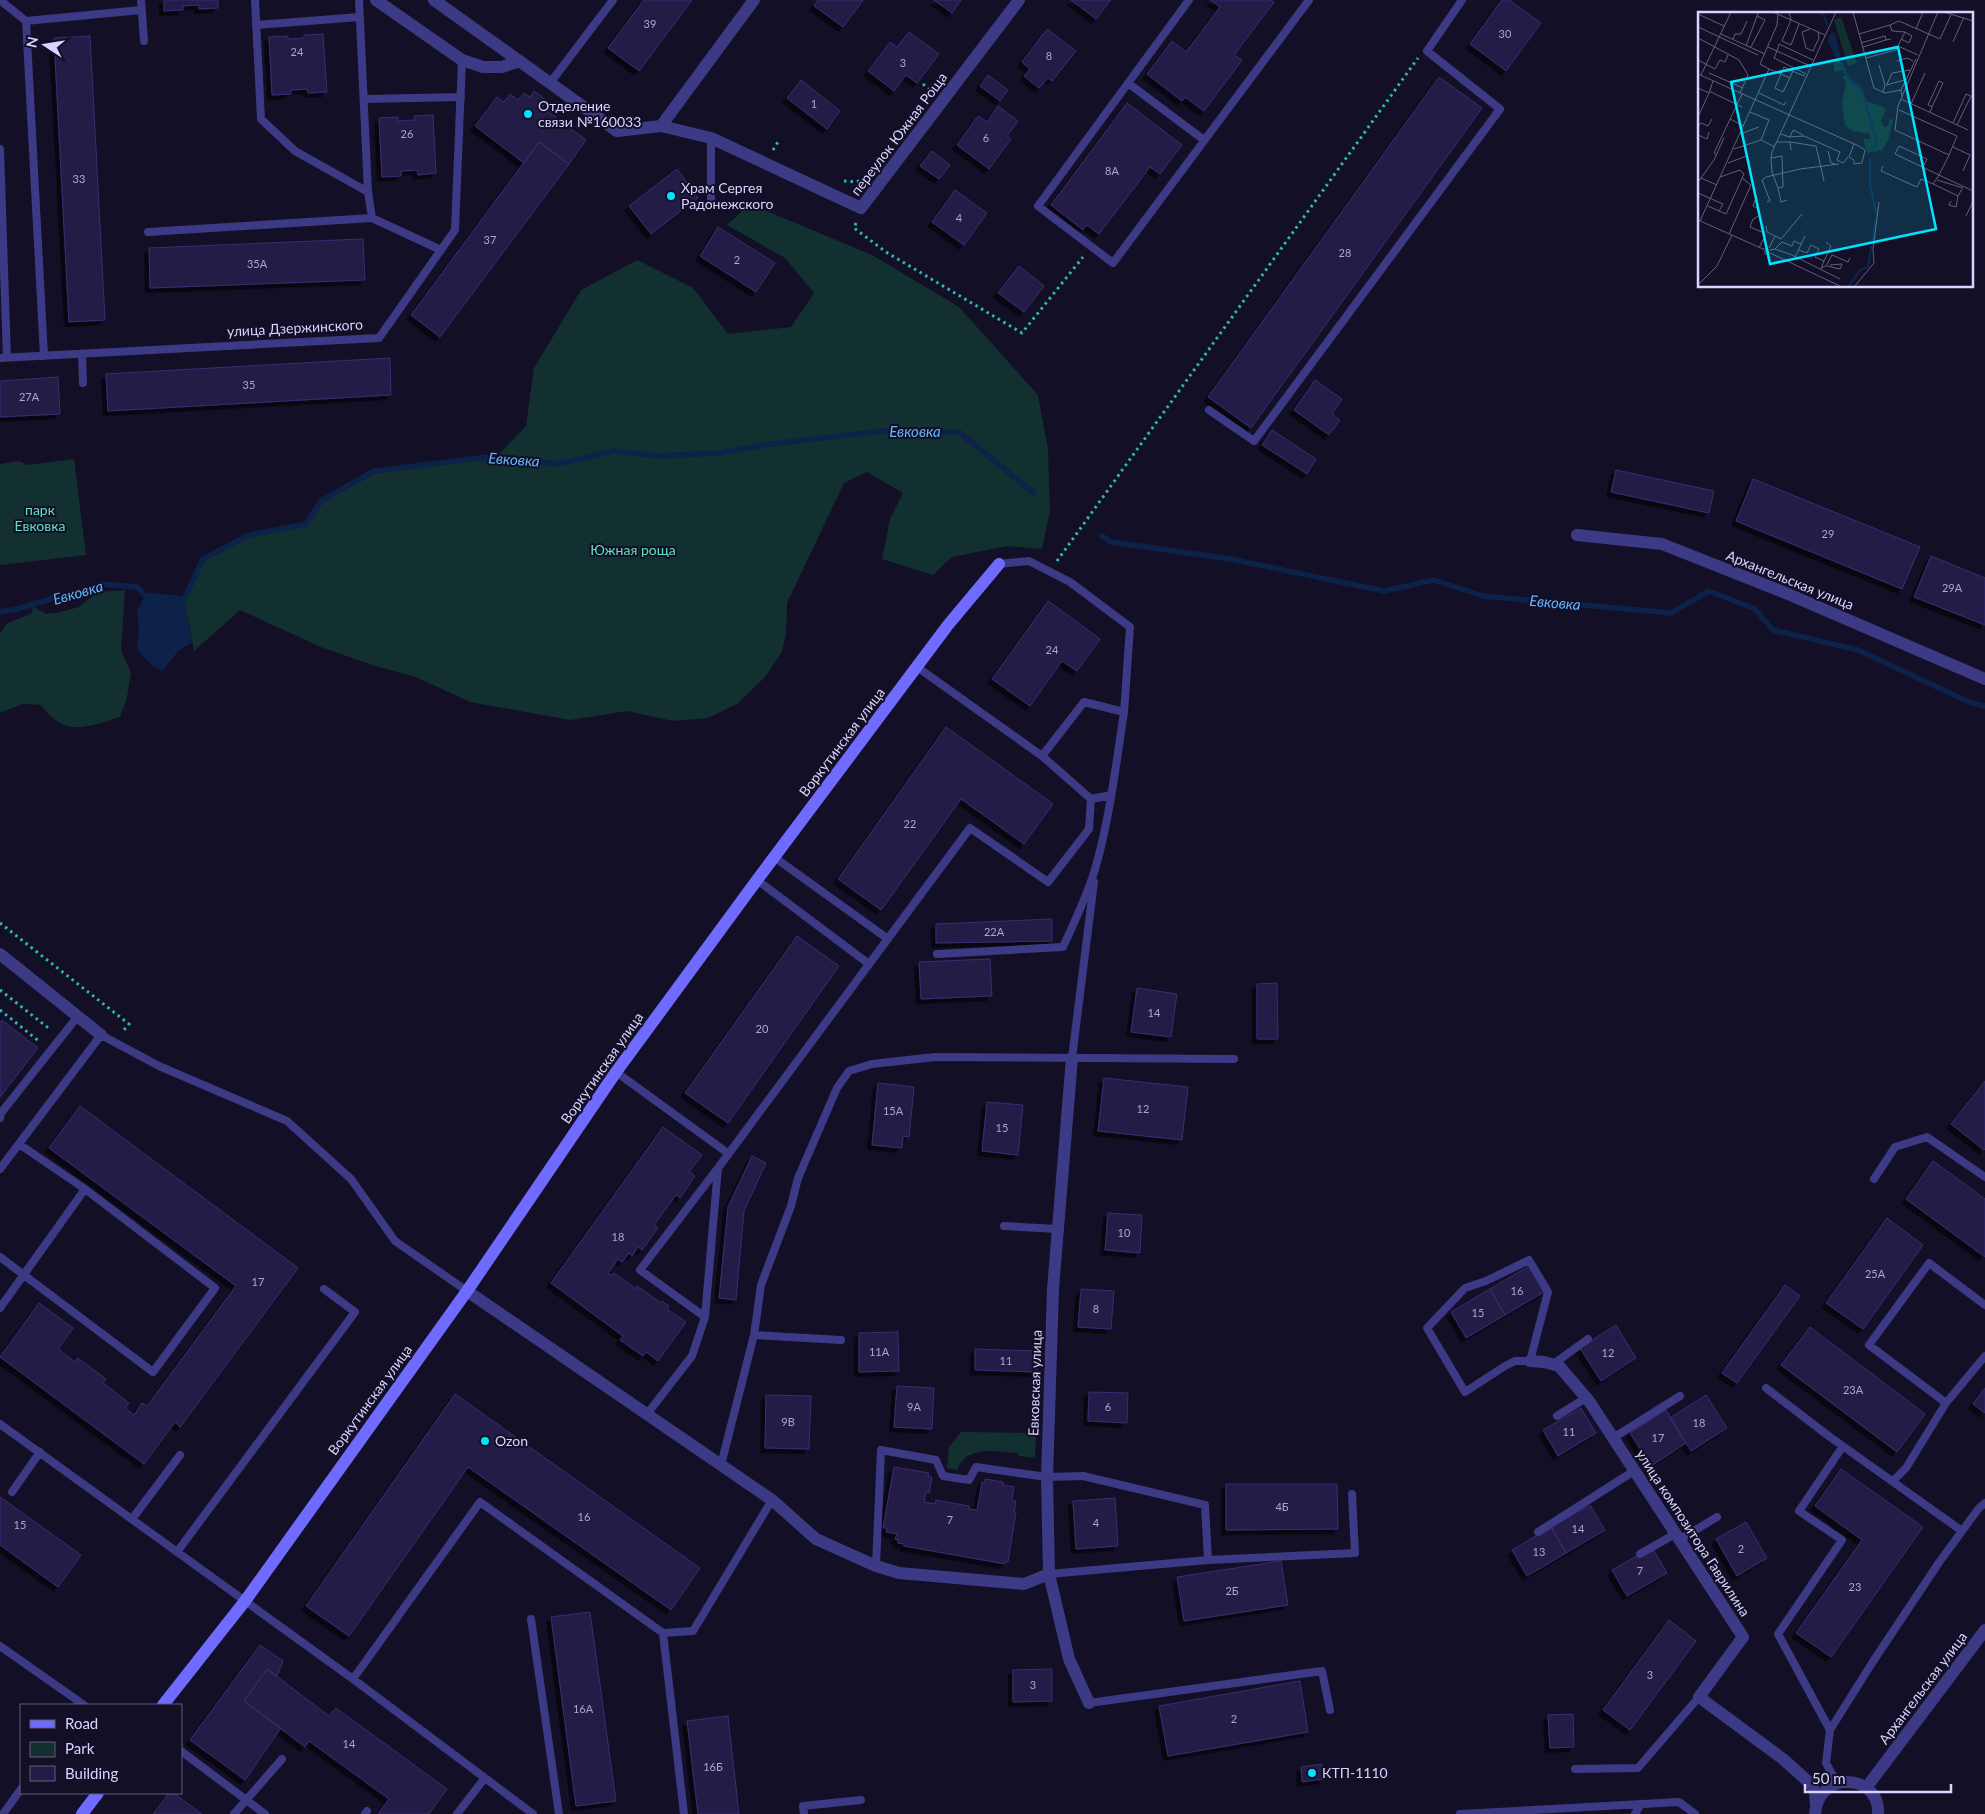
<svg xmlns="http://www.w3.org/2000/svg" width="1985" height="1814" font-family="Lato,sans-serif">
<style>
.green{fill:#12302f}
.water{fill:#0c2248}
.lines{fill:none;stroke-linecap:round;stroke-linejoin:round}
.stream{stroke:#0c2248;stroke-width:5.5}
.building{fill:#241b47;stroke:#3b2d73;filter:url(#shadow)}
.path{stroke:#2fb8b0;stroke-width:3;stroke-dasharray:2.5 4;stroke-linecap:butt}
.lane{stroke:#3d3a85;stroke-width:8}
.street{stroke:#3d3a85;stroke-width:12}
.secondary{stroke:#6f6bff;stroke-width:12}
.poi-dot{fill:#00e5ff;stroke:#130f26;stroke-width:2}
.labels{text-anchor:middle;stroke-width:4;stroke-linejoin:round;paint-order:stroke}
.number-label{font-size:11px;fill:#aca6d1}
.poi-label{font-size:14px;fill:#d9d4ff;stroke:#130f26;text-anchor:start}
.street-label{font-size:14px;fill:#d9d4ff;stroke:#130f26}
.park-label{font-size:14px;fill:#5fe0c0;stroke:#130f26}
.water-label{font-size:15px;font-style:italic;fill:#62b6ff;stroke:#130f26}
.inset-river{fill:none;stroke:#0c2248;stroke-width:2.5}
.inset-road{fill:none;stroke:#625e7d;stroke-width:1}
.view{fill:#00e5ff;fill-opacity:0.15;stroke:#00e5ff;stroke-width:2.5}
.inset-edge{fill:none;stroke:#d9d4ff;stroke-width:2.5}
</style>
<defs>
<filter id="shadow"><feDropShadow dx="-4.5" dy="4.5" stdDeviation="0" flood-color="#0009"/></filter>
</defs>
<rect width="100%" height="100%" fill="#130f26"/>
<!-- green -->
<path class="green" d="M750,204l122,51 87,52 79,88 10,54 2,62 -8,38 -35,-3 -55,11 -19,18 -51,-16 8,-40 13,-26 -36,-21 -23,11 -57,120 -1,31 -4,17 -16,25 -29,28 -29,14 -35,3 -46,-10 -57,9 -100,-18 -54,-25 -44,-12 -51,-18 -81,-37 -46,41 -10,-52 19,-40 46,-24 57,-11 15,-23 53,-30 123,-15 29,-30 8,-58 47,-78 56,-30 56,28 35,46 63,-7 23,-34 -29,-35 -58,-33z
M74,459l12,96 -86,10v-101l19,-3 8,4z
M125,590l-4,60 10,22 -4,26 -7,19c-34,10 -55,21 -79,-12l-18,-1 -23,9v-79l6,-10 26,-11 1,-7 13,8 11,-1 22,-6 18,-15z
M961,1432l75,1 -1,25 -17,-2v-3c-23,-1 -50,-9 -61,17l-10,-2 2,-21z"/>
<!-- water -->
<path class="water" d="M145,595l39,4 8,44 -13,7 -17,21 -10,-6 -15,-15 2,-22 -2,-16z"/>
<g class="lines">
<!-- stream -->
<path class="stream" d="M1102,536l9,6 119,17 154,32 50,-11 49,16 188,17 38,-22 46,18 18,21 85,20 111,52 16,4
M0,612l17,-3 34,-10 19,-2 32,-13 35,3 8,8 39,4 19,-40 46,-24 57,-11 15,-23 53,-30 123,-15 60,8 57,-13 44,5 61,-3 52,-9 111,-13 77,1 75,61"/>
</g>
<!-- building -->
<path class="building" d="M164,0h54v8l-19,1v-4l-16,1v4l-19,1z
M644,0h48l-53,71 -31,-23z
M818,0h45l-20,27 -29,-21z
M934,0h27l-9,13z
M1071,0h40l-15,19z
M1210,0h60l4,2 -40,53 8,5 -38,51 -19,-14 -3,4 -35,-27 25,-33 14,11 34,-45z
M1502,0h7l32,23 -35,48 -36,-27z
M1047,29l29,22 -24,30 -4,-3 -9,10 -15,-12 6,-7 -8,-7z
M909,32l30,22 -22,29 -11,-8 -12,16 -26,-20 22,-29 7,5z
M323,34l4,58 -19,1 -1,-4 -16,1v4l-19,1 -3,-58 19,-1v3l16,-1v-3z
M90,36l15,284 -36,2 -15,-284z
M988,75l20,15 -8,11 -20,-15z
M1439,77l43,31 -231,320 -43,-31z
M801,80l39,31 -13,18 -40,-31z
M534,91l13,10 -5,6 44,33 -17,24 -30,-22 -15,21 -49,-37 22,-29 7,5 6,-8 8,6 6,-7 6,4z
M1127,103l55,42 -22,29 -10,-7 -51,67 -12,-9 -4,5 -32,-25z
M998,106l20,15 -11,15 4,3 -22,30 -32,-24 21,-29 9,6z
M433,115l3,58 -18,2 -1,-5 -16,1v5l-19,1 -3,-59 19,-1v4l17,-1 -1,-4z
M539,142l30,22 -129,173 -29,-22z
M932,151l18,14 -11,14 -19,-13z
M677,169l21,29 -47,36 -22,-28z
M955,190l32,23 -23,32 -32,-23z
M718,227l57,36 -19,29 -56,-36z
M363,239l2,41 -215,8 -1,-40z
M1019,266l25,20 -20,26 -26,-19z
M390,358l1,37 -283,16 -2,-37z
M58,377l2,37 -60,3v-36z
M1315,380l27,19 -10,15 8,6 -11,15 -35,-25z
M1272,430l44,29 -9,15 -45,-29z
M1616,470l98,21 -5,22 -98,-21z
M1753,479l167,68 -18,42 -166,-68z
M1931,556l54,22v47l-71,-28z
M1048,601l52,38 -23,32 -15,-10 -32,45 -38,-27z
M946,727l107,77 -29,40 -63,-45 -80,111 -43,-31z
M1052,919v22l-116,2v-19z
M797,936l42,30 -111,157 -43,-30z
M990,959l2,37 -71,3 -2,-37z
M1277,983l1,56h-21v-55z
M1137,988l40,6 -6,43 -40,-5z
M2,1020l36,28 -38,49v-74z
M1104,1078l84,9 -6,53 -84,-9z
M1985,1081v68l-1,1 -33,-26z
M878,1083l36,4 -5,50 -6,-1 -1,12 -30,-3z
M987,1102l36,3 -5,50 -36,-4z
M80,1106l218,162 -118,159 -5,-5 -31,42 -144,-107 39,-54 34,25 -15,21 17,13 3,-4 28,21 -3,4 26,20 -4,5 9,7 8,-12 5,3 89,-120 -187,-138z
M663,1127l39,28 -13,17 6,4 -15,22 -4,-3 -22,30 4,3 -16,22 -4,-3 -6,9 -3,-3 -7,9 -4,-3 -10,14 4,3 2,-3 22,16 1,-3 24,17 1,-2 7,5 -2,3 19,13 -28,39 -12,-9 -3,4 -23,-16 3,-4 -72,-53z
M752,1156l14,7 -22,48 -8,89 -17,-2 9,-91z
M1933,1161l52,38v58l-79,-58z
M1108,1213l34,2 -2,38 -35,-3z
M1887,1218l36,27 -60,84 -37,-26z
M1529,1266l15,26 -39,23 -15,-26z
M1785,1285l15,11 -63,87 -15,-10z
M1081,1289l33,2 -3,38 -33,-2z
M1490,1289l15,26 -39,23 -15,-26z
M1616,1325l20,33 -35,23 -21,-33z
M1810,1327l115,87 -28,38 -116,-87z
M898,1332l1,39 -40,1v-39z
M975,1349l62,2v21l-62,-2z
M897,1386l37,2 -2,41 -38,-2z
M1985,1388v25l-12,-9z
M1089,1392l39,1 -1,30 -39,-2z
M455,1394l245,174 -29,42 -203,-143 -119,169 -43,-30z
M766,1395l45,1 -2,53 -44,-1z
M1706,1395l21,33 -36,23 -21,-33z
M1581,1408l15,25 -38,23 -15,-26z
M1666,1410l20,33 -35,23 -21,-33z
M894,1467l35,6 -1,4h4l-3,16 -3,-1 -2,10 11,2 1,-4 33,6v3l8,1 5,-28h3v-3l18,3v3l11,2 -2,13 4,1 -2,11h2l-8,50 -2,-1 -1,3 -101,-18v-2l-6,-1v-3l-3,-1 2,-5 -11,-2 1,-4h-4z
M1841,1469l82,58 -92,130 -35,-24 66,-93 -47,-34z
M1226,1484h111l1,45 -112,1z
M0,1497l81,58 -23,32 -58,-42z
M1115,1498l3,48 -42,3 -3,-48z
M1590,1505l15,25 -39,23 -15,-26z
M1746,1522l21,36 -30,18 -21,-37z
M1551,1527l15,26 -39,23 -15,-26z
M1652,1547l15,26 -40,23 -15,-26z
M1281,1561l7,44 -104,16 -7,-44z
M590,1612l26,189 -40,5 -25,-189z
M1669,1620l27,21 -66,89 -27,-20z
M260,1645l23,16 -6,15 -10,-7 -23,32 37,27 -36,52 -55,-40z
M267,1669l62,47 7,-8 111,81 -18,25h-51l11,-15 -80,-58 -4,6 -61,-46z
M1052,1669v32l-39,1v-32z
M1300,1681l8,51 -140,24 -9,-50z
M1573,1714l1,33 -24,1 -2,-33z
M728,1716l11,98h-41l-11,-93z
M1322,1764l2,15 -22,3 -1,-15z
M169,1793h4l29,21h-49z"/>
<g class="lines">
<!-- path -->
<path class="path" d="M923,84l9,8
M773,150l5,-8
M844,181l11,1 8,-2
M856,223l-2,5 32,24 136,81 61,-76
M1057,561l361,-503
M0,923l129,101 -6,7
M0,990l51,40
M0,1010l40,32"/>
<!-- lane -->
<path class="lane" d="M0,0l26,21 18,335
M141,0l3,41
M255,0l6,119 34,32 73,41
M359,0l9,192 4,26
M1189,0l-151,206 75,57 196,-263
M26,21l115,-11
M256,25l104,-8
M550,83l63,-83
M1128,83l76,57
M365,99l96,-2
M0,149l7,209
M711,200v-62
M148,232l224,-14 69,32
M82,354l1,29
M0,358l379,-20 76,-108 7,-170
M1209,410l45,31 246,-332 -73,-58 35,-51
M917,667l125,89 42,-54 40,10 6,-85 -60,-45 -41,-21 -30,3
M1091,799l20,-4
M774,857l114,82
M757,880l112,84
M937,954l126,-7c12,-26 25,-53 33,-81 14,-50 20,-102 28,-154
M1072,1058l22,-176
M616,1072l113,82
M0,1118l1,-5 77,-97
M0,1169l101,-134 58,31 128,55 64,58 44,62 72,50
M1874,1179l21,-32 32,-10 58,40
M1004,1226l53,3
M0,1257l153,115 62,-84 -130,-99 -66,-45
M1529,1260l19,32 -18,69h-15l-10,5 -40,26 -38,-64 38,-40 21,-7z
M0,1308l85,-119
M705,1317l-65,-47 78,-102
M754,1335l7,-50 30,-79 7,-28 39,-90 12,-17 23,-7 63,-7 299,2
M1552,1365l36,-26
M1766,1388l64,49 132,94
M1946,1403l39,-47
M647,1414l45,-58 13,-39 13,-149 252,-340 78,54 41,-53 2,-30 -49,-43
M1557,1416l29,-18
M0,1424l353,255 180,135
M1613,1438l67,-42
M721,1465l33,-130 87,5
M1893,1481l13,-13 40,-65 -77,-58 60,-82 56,42
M12,1492l28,-40
M132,1519l48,-64
M1538,1532l96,-61
M1679,1540l38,-23
M177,1552l178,-240 -31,-23
M1640,1554l35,-20
M1208,1560l147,-7 -3,-59
M876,1566l5,-116 55,10 7,16 26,4 7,-13 71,10 36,-1 122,29 3,55 -159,14
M531,1619l28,195
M663,1633l21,181
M0,1646l84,59
M353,1679l127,-177 183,131 30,-2 79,-131
M1089,1703l233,-32 8,39
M1830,1730l-52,-96 64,-94 -43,-29 44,-65
M181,1751l84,63
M1575,1769l63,-1 61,-71
M1837,1783l-11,-20 4,-33 42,-67 68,-102 39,-53 6,-5
M3,1814l18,-25
M234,1814l48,-55
M365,1814l2,-3
M457,1814l27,-35
M804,1814l-1,-8 58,-6
M1460,1814l219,-12 16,12
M1635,1814l6,-10"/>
<!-- street -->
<path class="street" d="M376,0l86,60 21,7h19l18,-6
M434,0l183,131 44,-5 50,12 150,70 158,-208
M661,126l93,-126
M1577,535l85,9 126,50 197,85
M0,954l101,81
M1072,1058l-19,231 -6,188 2,97 20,85 20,44
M467,1291l305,209 44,39 60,27 23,7 125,11 25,-10
M1530,1361l14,1 15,4 30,35 154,236 -44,60 84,62 29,26 3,8 1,12
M1866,1788l119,-158
M1815,1814c3,-45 66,-40 63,0"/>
<!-- secondary -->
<path class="secondary" d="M163,1705l82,-104 222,-310 149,-219 141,-192 191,-255 51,-61
M82,1814l16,-21"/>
</g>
<!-- markers -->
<g class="poi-dot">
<circle cx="528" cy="114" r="5"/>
<circle cx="671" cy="196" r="5"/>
<circle cx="485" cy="1441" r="5"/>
<circle cx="1312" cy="1773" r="5"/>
</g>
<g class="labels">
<!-- number labels -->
<g class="number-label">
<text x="650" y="28">39</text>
<text x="1505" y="38">30</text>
<text x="297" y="56">24</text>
<text x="1049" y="60">8</text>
<text x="903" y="67">3</text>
<text x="814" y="108">1</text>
<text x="407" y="138">26</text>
<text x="986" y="142">6</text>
<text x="1112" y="175">8А</text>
<text x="79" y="183">33</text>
<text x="959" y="222">4</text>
<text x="490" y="244">37</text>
<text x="1345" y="257">28</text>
<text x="737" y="264">2</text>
<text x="257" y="268">35А</text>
<text x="249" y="389">35</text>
<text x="29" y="401">27А</text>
<text x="1828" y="538">29</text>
<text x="1952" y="592">29А</text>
<text x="1052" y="654">24</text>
<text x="910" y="828">22</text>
<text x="994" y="936">22А</text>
<text x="1154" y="1017">14</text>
<text x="762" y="1033">20</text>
<text x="1143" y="1113">12</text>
<text x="893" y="1115">15А</text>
<text x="1002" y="1132">15</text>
<text x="1124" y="1237">10</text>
<text x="618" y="1241">18</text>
<text x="1875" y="1278">25А</text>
<text x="258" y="1286">17</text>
<text x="1517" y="1295">16</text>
<text x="1096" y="1313">8</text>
<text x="1478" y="1317">15</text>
<text x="879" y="1356">11А</text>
<text x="1608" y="1357">12</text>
<text x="1006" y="1365">11</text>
<text x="1853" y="1394">23А</text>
<text x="914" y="1411">9А</text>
<text x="1108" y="1411">6</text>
<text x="788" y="1426">9В</text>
<text x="1699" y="1427">18</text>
<text x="1569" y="1436">11</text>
<text x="1658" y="1442">17</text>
<text x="1282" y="1511">4Б</text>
<text x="584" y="1521">16</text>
<text x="950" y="1524">7</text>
<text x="1096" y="1527">4</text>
<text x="20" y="1529">15</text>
<text x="1578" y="1533">14</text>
<text x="1741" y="1553">2</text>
<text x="1539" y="1556">13</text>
<text x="1640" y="1575">7</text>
<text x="1855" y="1591">23</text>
<text x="1232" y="1595">2Б</text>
<text x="1650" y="1679">3</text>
<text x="1033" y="1689">3</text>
<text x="583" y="1713">16А</text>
<text x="1234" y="1723">2</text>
<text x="349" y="1748">14</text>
<text x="713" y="1771">16Б</text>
</g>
<!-- poi labels -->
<g class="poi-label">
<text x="538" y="111">Отделение<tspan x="538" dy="16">связи №160033</tspan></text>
<text x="681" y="193">Храм Сергея<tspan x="681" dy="16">Радонежского</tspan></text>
<text x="495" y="1446">Ozon</text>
<text x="1322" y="1778">КТП-1110</text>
</g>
<!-- street labels -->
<g class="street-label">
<text transform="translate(899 134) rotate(-53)" y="5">переулок Южная Роща</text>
<text transform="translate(295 328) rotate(-3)" y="5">улица Дзержинского</text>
<text transform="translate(1790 580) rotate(22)" y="5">Архангельская улица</text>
<text transform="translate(842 742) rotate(-53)" y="5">Воркутинская улица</text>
<text transform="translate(602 1068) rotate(-55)" y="5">Воркутинская улица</text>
<text transform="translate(1035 1383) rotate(-88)" y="5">Евковская улица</text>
<text transform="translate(370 1400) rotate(-54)" y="5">Воркутинская улица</text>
<text transform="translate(1693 1533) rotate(57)" y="5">улица композитора Гаврилина</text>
<text transform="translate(1923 1688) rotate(-53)" y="5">Архангельская улица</text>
</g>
<!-- park labels -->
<g class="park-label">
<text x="40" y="515">парк<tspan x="40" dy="16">Евковка</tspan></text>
<text x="633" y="555">Южная роща</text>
</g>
<!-- water labels -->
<g class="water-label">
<text x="915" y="437">Евковка</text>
<text transform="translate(514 460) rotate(4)" y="5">Евковка</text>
<text transform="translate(78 593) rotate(-16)" y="5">Евковка</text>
<text transform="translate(1555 603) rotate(5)" y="5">Евковка</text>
</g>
</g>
<!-- overview -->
<g transform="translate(1698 12)">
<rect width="275" height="275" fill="#130f26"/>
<path d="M143,5l16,46 -9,3 -14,-46zM135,47l7,1 6,10 -12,2zM148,63l16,15 4,11 16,5 4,4 -5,10 2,6 4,1 4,-9 2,2 -5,21 -6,9 -15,3 -4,-14h7v-5l-17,-3 -8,-5 -3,-22 4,-23 -4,-4z" fill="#12302f"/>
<path d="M133,21h4l7,27 -7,-3 -8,-17z" fill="#0c2248"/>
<path class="inset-river" d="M120,0l6,3 3,10M144,48l4,15 16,15 3,11 12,42 -5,8M172,146v27l7,30M150,275l12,-17 8,-3 8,-48"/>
<path class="inset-road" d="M75,0l52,23M91,0l2,8 -9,21 9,4 8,-21M155,0l21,76 11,5 16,-3M246,0l29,9M0,2l26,12M0,15l60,28M112,17l-8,3 4,16 7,3 6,-13 -1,-6M218,17l7,-17M23,22l44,20M161,22l31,-9M0,26l41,22 9,15 -8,18M35,27l2,-5h6l6,-13M203,27l8,4 3,-7 -7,-4M255,30l11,-25M163,31l24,-7 1,4 5,-1M48,34l11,-30M53,35l14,-27 -8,-4 2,-4M70,35l42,19M165,35l23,-7M79,39l2,-7 34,16M79,39l-3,7 32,16M167,42l33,-8M220,43l-20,-9 7,-14 -13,-1 -2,-6 9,-4 41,18 11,-24M168,46l30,-8 2,-4M0,48l17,9 5,-9 5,2 3,-7M199,49l10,-3 6,3M181,53l6,20 -2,7M71,57l-9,-5 17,-39 1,-11M95,59l-10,21 -8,-4 9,-21 15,7 6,2M11,61l34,15M0,62l134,60 27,12 6,4 -3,13 -8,1v-4l-5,-3 5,-13M3,63l30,-63M189,72l5,-11 18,-3M188,73l19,-5M0,76l11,5 4,-12M11,79l33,16M61,81l25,12 2,-3M204,84l-1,-6 15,-31M203,87l67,31M213,92l14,-31M201,98l58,26 -8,19 -54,-25 3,-24 40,-94M232,100l2,-5 11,-24 -4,-2 -11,24 4,2M0,105l11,-24M32,107l14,7M255,111l13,-29 5,2 -14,29M0,115l3,-4 7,3 4,-7M42,122l19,-7M82,122l10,3 14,-1 36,16 -3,8 6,3 5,-6M0,123l9,4 2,-7M92,125l3,-7 10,5M63,128l14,7M79,130h13l1,8M92,130l26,4 8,35M255,135l17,8 -7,16M36,137l27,-9 8,-20 -19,-8M130,139l3,12 4,1M19,143l-3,-2 28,-59M73,146l11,-2 1,31 -5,1 -6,-16 -1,-12v-2l1,-6 64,-140M30,151l19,-7 2,5M185,154l-2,5 36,16 4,-8 12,5 6,-9 34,16M225,155l4,-8 -28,-13 -4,8 44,21 10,-20M3,166l13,-18 10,-22M239,168l26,8M0,170l3,-4 16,7M235,172l25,12 4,-7M80,176l3,14 6,-2M0,181l25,11 -4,7M57,188l-2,6 4,2 8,28 -6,12M253,189l-2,4 7,2 2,-11M69,190l3,-1 -8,-21 4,-3 34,-8 39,-5M10,194l18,8 18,-40 -4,-4 -20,7M61,204l-6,3 -3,8 14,6M268,204l7,-15M0,208l65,29h5l1,5h-4v-4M2,209l69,-152 21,9M68,214l1,6 8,4M31,222l22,-49 -9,-7M71,236l6,-12 6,3 21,-25M77,237l7,-7 10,4 2,-5 7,3M72,238l5,-1 17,6 48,24M101,238l8,3 4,-8 8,4 -4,8 9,4 -3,8M72,241l72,34M97,245l10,-21M126,249l7,-15 -5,-4M129,254l13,3 2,-5 -12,1M123,256l5,-2 6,-11 16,7 2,-4M0,273l19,-19 15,-31M156,275l20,-24 -1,-14 6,-47"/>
<path class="view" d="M200,35l38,182 -166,35 -39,-182z"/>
<rect width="275" height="275" class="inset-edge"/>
</g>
<!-- legend -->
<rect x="20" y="1704" width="162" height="90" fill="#130f26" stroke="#625e7d"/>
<rect x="30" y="1720" width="25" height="8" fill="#6f6bff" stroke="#625e7d"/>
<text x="65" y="1729" font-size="15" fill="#d9d4ff">Road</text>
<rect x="30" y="1742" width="25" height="15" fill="#12302f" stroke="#625e7d"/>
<text x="65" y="1754" font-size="15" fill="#d9d4ff">Park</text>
<rect x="30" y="1766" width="25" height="15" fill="#241b47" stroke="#625e7d"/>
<text x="65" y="1779" font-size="15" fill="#d9d4ff">Building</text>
<!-- north arrow -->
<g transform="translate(45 45) rotate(282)" stroke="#130f26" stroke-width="4" paint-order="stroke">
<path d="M0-4L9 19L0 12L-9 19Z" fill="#d9d4ff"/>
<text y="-8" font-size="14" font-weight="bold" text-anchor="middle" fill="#d9d4ff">N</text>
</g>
<!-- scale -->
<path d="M1805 1784v8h146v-8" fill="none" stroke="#d9d4ff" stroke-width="2.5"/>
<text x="1812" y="1784" font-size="15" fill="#d9d4ff" stroke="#130f26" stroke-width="4" paint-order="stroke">50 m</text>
</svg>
